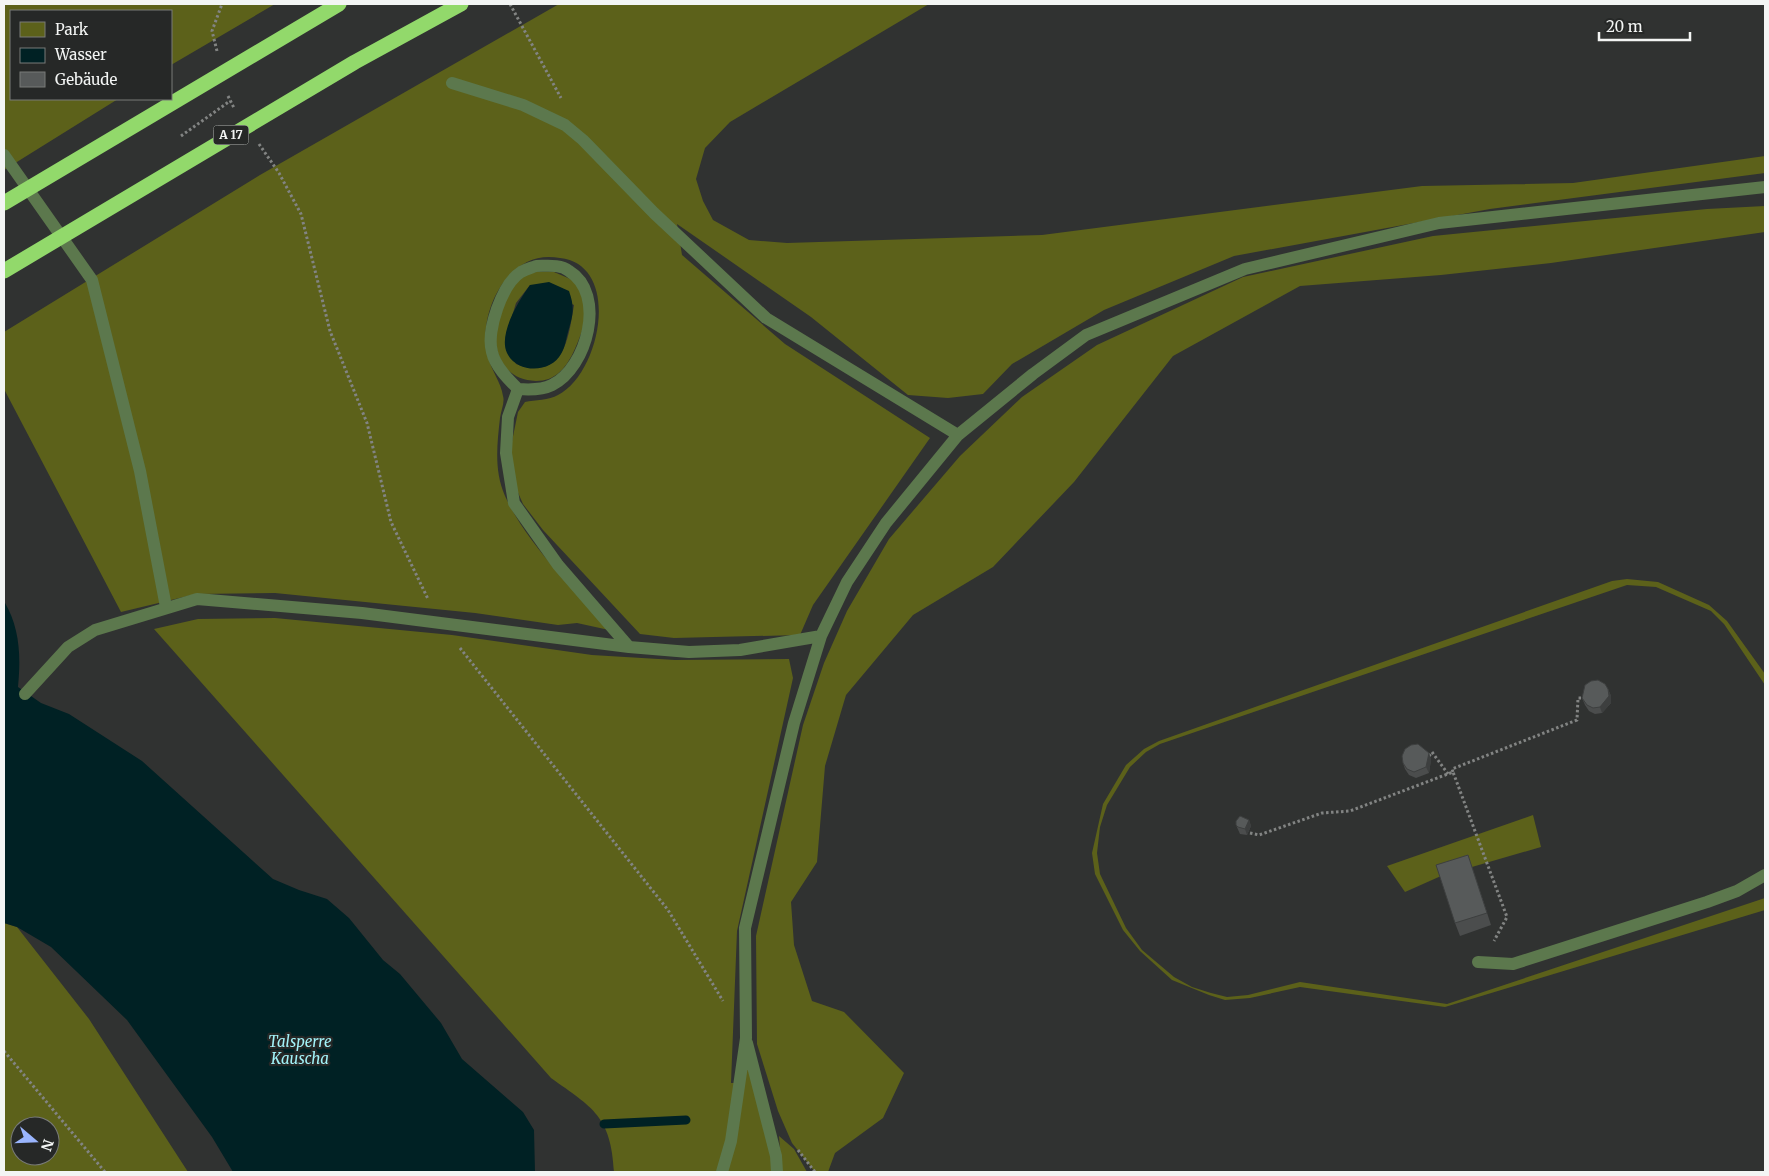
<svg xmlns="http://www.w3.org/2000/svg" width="1769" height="1176" font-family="Merriweather,serif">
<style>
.green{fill:#5c611a;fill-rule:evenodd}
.water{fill:#002124}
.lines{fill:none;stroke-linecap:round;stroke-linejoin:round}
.stream{stroke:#002124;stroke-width:9}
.path{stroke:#828483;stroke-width:3;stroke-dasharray:2.5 2.5;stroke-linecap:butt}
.lane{stroke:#5c784d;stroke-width:12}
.highway-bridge{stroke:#92d96b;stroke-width:15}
.wall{fill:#4b4d4d}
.shaded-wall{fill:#3d3f3f}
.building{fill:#575a5a;stroke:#3d3f3f}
.labels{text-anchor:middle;stroke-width:4.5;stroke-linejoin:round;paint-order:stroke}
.shield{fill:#262827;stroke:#b6b8b6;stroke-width:1}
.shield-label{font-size:12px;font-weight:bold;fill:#f3f5f4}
.water-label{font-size:15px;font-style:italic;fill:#a2f2f8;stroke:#262827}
</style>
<rect width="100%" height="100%" fill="#303231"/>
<!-- green -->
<path class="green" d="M4,4h271l-104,61v-54h-160v88h107l-114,71z
M559,4h370l-199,118 -25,26 -9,31 7,22 10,19 36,20 38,3 255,-8 380,-49 151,-3 192,-27v17l-275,36 -256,47 -130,54 -92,54 -29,30 -35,4 -40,-3 -97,-78 -134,-93 5,31 103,89 145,94 -117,167 -13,30 -126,3 -34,-4 -97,-104 -20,-26 -7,-16 -6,-37 8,-39 7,-10c10,-2 24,-2 33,-7 43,-22 64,-130 2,-137 -12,-2 -23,-1 -33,4 -32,16 -48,62 -39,95 3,13 13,25 15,39 2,6 -2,15 -3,22 -3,27 -6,53 5,78 21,47 71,95 104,134l-32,-7 -19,2 -83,-12 -200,-20 -79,1 -75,18 -117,-223v-57l256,-157z
M1765,206v26l-214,31 -110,12 -141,11 -127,70 -99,126 -81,85 -80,48 -67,80 -21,71 -8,96 -26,40 3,43 18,56 32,11 60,61 -21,45 -48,35 -7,19h-13l-23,-29 -14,-32 -21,-67 -1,-108 47,-211 21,-62 23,-52 42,-72 71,-83 62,-59 75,-52 146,-68 190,-41 274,-27z
M554,272l21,9c3,7 8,14 10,21 4,15 -6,38 -12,51 -8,16 -18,28 -37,28 -59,-2 -46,-88 -9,-107 7,-3 19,-2 27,-2zM530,285l44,20c-6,37 -11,75 -58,59l-10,-28 10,-33z
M1627,579l31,3 51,23 18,16 38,53v11l-41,-61 -13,-13 -55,-24 -29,-2 -467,159 -14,8 -16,15 -23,38 -7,22 -3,26 3,21 26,54 16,22 32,27 18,10 19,6 16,4 21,-2 52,-13 147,22 318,-106v12l-320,97 -145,-20 -50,11 -25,2 -16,-5 -37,-15 -32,-29 -17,-21 -28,-56 -3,-21 11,-49 23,-39 18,-16 15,-8 453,-160z
M275,618l177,17 140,20 83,5 114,-1 4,19 -56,253 -6,152h8l7,-45 31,134h-163c-3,-56 -21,-64 -63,-94l-397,-449 44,-10z
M1533,815l8,32 -100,29 -36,16 -18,-26z
M4,923l13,4 72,92 99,153h-184zM20,1126h30v30h-30z
M779,1136l15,13 13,23h-25z"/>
<!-- water -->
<path class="water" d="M549,282l20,9c6,17 4,24 -1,41 -2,7 -3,16 -7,22 -10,19 -44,20 -54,-1 -9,-19 12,-53 23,-68z
M4,601c16,27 17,55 14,86l23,16 28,11 73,47 131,118 26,11 28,9 22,19 34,42 17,14 41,49 21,36 61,53 11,18 1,42h-302l-21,-35 -85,-117 -76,-73 -34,-20 -13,-4z"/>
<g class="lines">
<!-- stream -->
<path class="stream" d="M604,1124l82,-4"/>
<!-- path -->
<path class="path" d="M510,4l51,94
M217,51l-5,-20 10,-27
M228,96l6,12
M181,136l49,-35
M259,144l20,29 22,41 29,117 37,92 24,99 37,77
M460,648l208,262 55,91
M1429,756l3,-4 16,22
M1453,772l-1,-3 125,-49 1,-22h6
M1250,833l9,2 63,-22 28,-2 103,-39 54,145 -13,24
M4,1051l101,121
M798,1150l17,22"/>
<!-- lane -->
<path class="lane" d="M452,83l71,22 42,20 18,15 71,73 112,105 192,117
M4,155l88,125 48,191 26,136
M536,266c11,0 24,-2 33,5 38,23 18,97 -17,114 -10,5 -22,5 -34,4 -10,-10 -23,-23 -26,-37 -6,-21 10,-68 29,-80 5,-3 10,-4 15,-6z
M518,389l-10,28 -2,36 8,50 44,62 71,82
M821,636l26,-54 39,-59 72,-88 75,-61 53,-39 159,-66 194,-46 326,-36
M25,694l43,-47 27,-17 102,-31 165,14 267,34 60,5 51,-2 81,-14 -27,87 -49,205 1,110 -15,103 -9,31
M1478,962l35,2 194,-62 30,-11 28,-16
M747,1043l29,113 1,16"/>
<!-- highway-bridge -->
<path class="highway-bridge" d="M4,203l335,-199
M4,271l351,-209 106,-58"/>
</g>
<!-- wall -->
<path class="wall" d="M1608,689l3,7v7l-9,10 -7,1 -6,-3 -4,-6 -3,-7z
M1429,753l2,7 -2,13 -13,5 -7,-3 -4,-6 -2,-6z
M1249,820l2,6 -4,9 -7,-1 -4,-9z
M1472,867l19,58 -31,11 -5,-13z"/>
<!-- shaded-wall -->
<path class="shaded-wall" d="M1608,689l3,7v7l-9,10 -2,-6z
M1429,753l2,7 -2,13 -3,-6z
M1249,820l2,6 -4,9 -2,-6z"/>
<!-- building -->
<path class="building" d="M1598,680l7,4 3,5 1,7 -9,11 -7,1 -6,-3 -5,-7 3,-13 6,-4z
M1418,744l11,9 -3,14 -12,5 -7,-3 -4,-6 -1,-7 3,-7 6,-4z
M1240,816l9,4 -4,9 -7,-2 -2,-2v-4z
M1468,855l19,58 -32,10 -19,-58z"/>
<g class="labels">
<!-- shield labels -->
<rect class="shield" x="213.5" y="125.5" width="35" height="19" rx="4"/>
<g class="shield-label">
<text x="231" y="139">A 17</text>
</g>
<!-- water labels -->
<g class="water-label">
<text x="300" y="1047">Talsperre<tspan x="300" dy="17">Kauscha</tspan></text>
</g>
</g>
<!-- border -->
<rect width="1769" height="1176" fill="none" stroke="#f3f5f4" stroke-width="10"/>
<!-- legend -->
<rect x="10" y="10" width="162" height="90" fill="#262827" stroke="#787a79"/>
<rect x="20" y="22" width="25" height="15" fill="#5c611a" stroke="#787a79"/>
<text x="55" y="35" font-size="15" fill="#f3f5f4">Park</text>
<rect x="20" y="48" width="25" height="15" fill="#002124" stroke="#787a79"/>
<text x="55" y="60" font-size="15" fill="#f3f5f4">Wasser</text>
<rect x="20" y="72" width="25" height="15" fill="#575a5a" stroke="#787a79"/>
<text x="55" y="85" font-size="15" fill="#f3f5f4">Gebäude</text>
<!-- north arrow -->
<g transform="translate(35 1141) rotate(109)"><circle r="24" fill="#262827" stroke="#787a79"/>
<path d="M0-4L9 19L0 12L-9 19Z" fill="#9ab5fd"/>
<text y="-8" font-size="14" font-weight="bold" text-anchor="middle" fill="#f3f5f4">N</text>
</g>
<!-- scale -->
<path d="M1599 32v8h91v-8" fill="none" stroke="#f3f5f4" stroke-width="2.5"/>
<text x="1606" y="32" font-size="15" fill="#f3f5f4" stroke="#262827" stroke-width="4" paint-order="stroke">20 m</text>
</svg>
